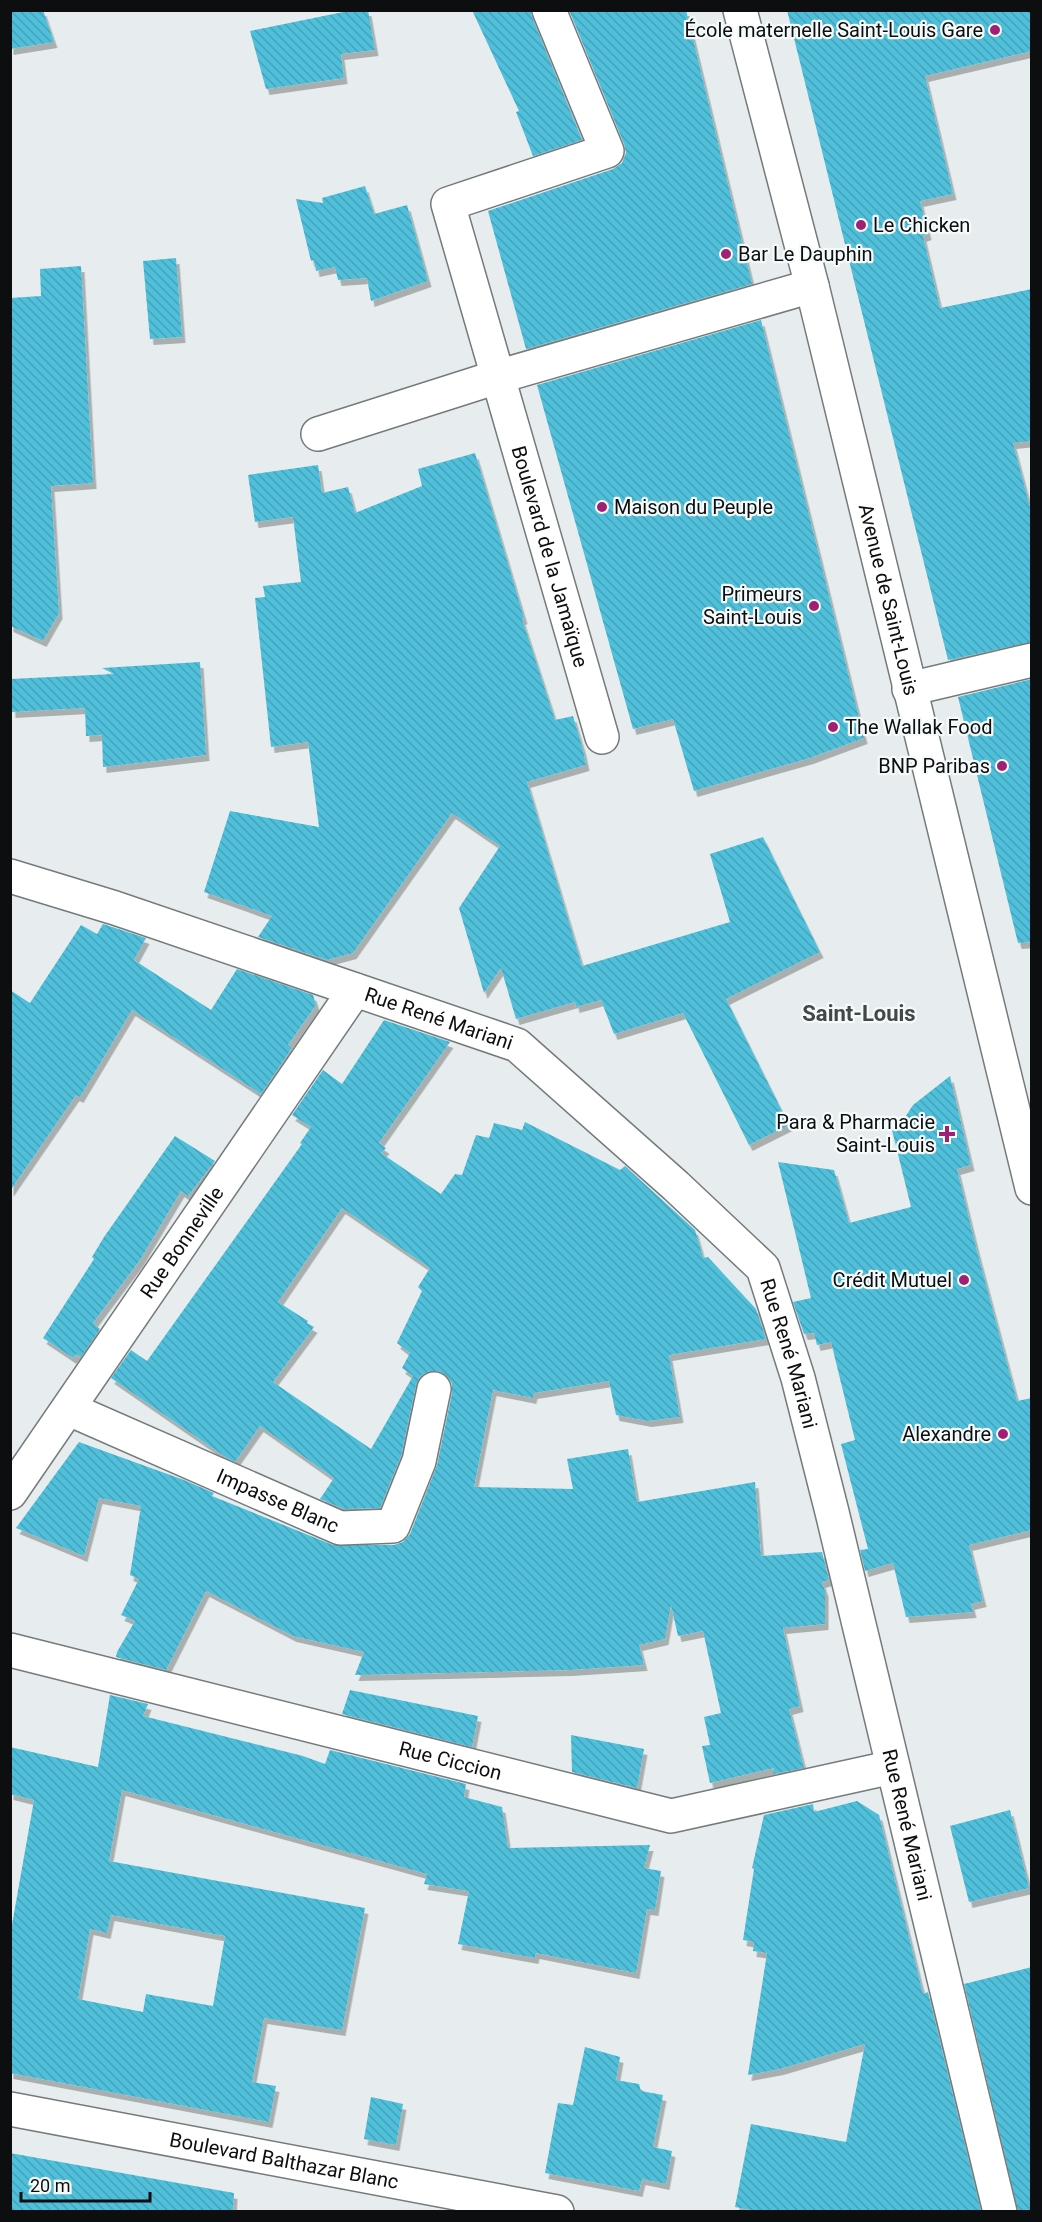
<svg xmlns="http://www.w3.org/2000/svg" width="1042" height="2222" font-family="Roboto,sans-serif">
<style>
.building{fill:url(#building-back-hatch);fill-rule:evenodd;filter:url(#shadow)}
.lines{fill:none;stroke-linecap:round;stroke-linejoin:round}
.minor-casing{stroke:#757a7b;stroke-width:36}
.minor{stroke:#fff;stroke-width:33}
.poi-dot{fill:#9f2075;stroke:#f5fafb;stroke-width:2}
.labels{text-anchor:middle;stroke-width:4.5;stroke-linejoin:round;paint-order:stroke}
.poi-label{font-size:20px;fill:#0d0e0f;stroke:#f5fafb;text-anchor:end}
.street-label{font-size:20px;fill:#0d0e0f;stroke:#f5fafb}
.quarter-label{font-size:22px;font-weight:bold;fill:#434748;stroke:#f5fafb}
</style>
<defs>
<pattern id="building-back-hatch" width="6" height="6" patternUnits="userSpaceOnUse" patternTransform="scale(1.5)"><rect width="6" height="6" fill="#50bfda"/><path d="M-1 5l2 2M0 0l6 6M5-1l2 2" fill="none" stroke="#45a3ba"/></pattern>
<filter id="shadow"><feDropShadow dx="3.5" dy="6" stdDeviation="0" flood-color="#0004"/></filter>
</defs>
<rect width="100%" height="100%" fill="#e7edee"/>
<!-- building -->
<path class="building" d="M10,10h33l11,32 -44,7z
M353,10h15l7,40 -34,4 3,24 -78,11 -16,-58z
M472,10h59l1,7 50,123 -49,16 -17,-44 3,-1z
M569,10h117l66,274 -226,65 -38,-138 125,-42 9,-6 4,-10 -2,-9z
M787,10h245v41l-107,25 28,118 -33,7 8,33 -5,2 17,72 92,-19v152l-19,2 19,72v127l-84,18z
M365,186l9,28 33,-9 21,76 -57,20 -4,-23 -29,2 -3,-13 -19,4 -2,-11 -3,1 -15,-62 27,4 -1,-5z
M176,258l6,79 -32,2 -7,-78z
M81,266l12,217 -42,3 8,127 -16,28 -33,-15v-328l31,-2 -1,-27z
M761,320l103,418 -54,20 -116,33 -21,-72 -40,10 -96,-344z
M475,453l49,165 -2,1 33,101 18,-4 10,34 3,15 -59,17 55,184 148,-44 -20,-68 53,-17 57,115 -94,47 63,126 -40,20 -66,-132 -69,21 -13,-34 -25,7 -1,-5 -59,17 -15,-51 -17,25 -25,-85 41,-62 -48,-33 -99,140 -26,7 -69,-23 14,-21 -68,-24 26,-81 89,16 -11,-85 -37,5 -16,-149 10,-1 -2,-11 38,-4 -8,-65 -38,5 -7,-47 70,-10 4,28 26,-6 7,26 67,-27 -4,-17z
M200,662l6,93 -103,12 -1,-32 -16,1 -1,-28 -73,4 -2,-33 104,-5 -12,-6z
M1032,679v263l-14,1 -60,-246z
M103,924l43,14 -12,22 77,50 26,-41 76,26 3,10 -28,40 4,3 -31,46 -129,-84 -52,87 -4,-2 -66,96v-201l20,13 51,-78 16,9z
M384,1020l66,22 -71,101 7,5 -5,5 60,41 14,-20 7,1 14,-40 13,3 5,-15 28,7 3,-8 95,48 5,-4 70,64 8,28 5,-1 48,52 10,30 -97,16 11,62 -32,4 -32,-6 -7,-34 -75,12 -1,5 -40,-8 -19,97 99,2 -6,-30 61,-10 9,53 118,-20 6,74 61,-4 7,28 -7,2 3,9v33l-42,4 17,78 -11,3 15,59 -31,6 1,-6 -64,15 -8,-37 8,-1 -6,-28 17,-4 -18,-82 -25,5 -7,-31 -6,34 -26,6 5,20 -75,5 -214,5 9,-23 -71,-16 -87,-45 -40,79 -50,-13 1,-5 18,-31 -14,-6 18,-36 -9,-4 11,-69 -42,-8 -15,58 -68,-28 63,-86 105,38 30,13 -2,3 121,49h61l9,-3 7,-8 27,-69 15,-72v-10l-6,-8 -9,-4h-8l-9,5 -4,9 -15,71 -21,52 -36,1 -24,-10 14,-21 -74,-52 -25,36 -8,-4 -116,-80 20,-28 16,11 155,-217 -2,-1 11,-16 -19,-12 31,-45 19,14zM342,1208l88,60 -12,19 4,4 -25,52 13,10 -8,15 11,8 -42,73 -98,-67 41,-55 -7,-4 1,-2 -30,-19z
M950,1076l21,89 -14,4 20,82 40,150 15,-3v132l-63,15 14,56 -12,3 2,8 -67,5 -13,-54 -28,8 -5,-21 8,-1 -27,-105 14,-4 -24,-98 -14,3 -3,-12 -10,1 -11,-32 18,-4 -33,-136 56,8 15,53 62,-16 -19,-77 8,-5 13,-20z
M175,1136l40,25 -27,35 -7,-5 -41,69 -47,63 7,6 -19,28 -5,-3 -3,4 -30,-20 51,-79 -2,-2 12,-20z
M350,1690l128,26 -6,31 -130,-33z
M110,1695l38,9 -5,12 160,40 22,8 5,-14 136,34 -2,13 38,10 6,41 142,-3 -6,23 17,3 -6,39 -8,-1 -11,64 -100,-20 -1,5 -77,-14 11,-53 -45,-7 3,-10 -305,-84 -13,71 256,47 -23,122 -78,-12 -12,64 24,4 -7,36 -259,-49v-137l24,-136 -24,-6v-47l88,20zM111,1915l114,21 -12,70 -67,-12 -3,18 -65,-13 12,-70 17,4z
M571,1735l73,14 -7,39 -65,-16z
M857,1801l22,14 44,179 5,-2 53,219h-225l-21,-4 16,-83 95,18 19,-98 -85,25 -32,6 19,-122 -14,-2 1,-9 -11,-2 11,-71 -2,-1 12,-53 49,-11 1,8z
M1010,1810l19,78 -60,14 -19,-76z
M1032,1967v244h-14l-54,-227z
M585,2047l35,10 -4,23 23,4 2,7 22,4 -10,52 19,4 -6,33 -24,-5 -3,12 -94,-18 13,-70 15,2z
M371,2097l32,7 -7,41 -32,-6z
M10,2153l224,40 -1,18h-223z"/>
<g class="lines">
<!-- minor casing -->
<g class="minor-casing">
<g id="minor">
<path id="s1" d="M549,10l58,141 -159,53 154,533"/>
<path id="s2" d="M740,10l72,276 220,902"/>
<path d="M318,434l179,-57 315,-91"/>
<path d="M909,689l123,-29"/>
<path id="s3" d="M10,876l105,32 402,137 159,141 87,82 35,110 34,134 168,700"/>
<path id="s4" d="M69,1409l271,119 53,-2 26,-65 15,-72"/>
<path id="s5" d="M10,1493l345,-503"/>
<path id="s6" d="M10,1650l661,166 222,-49"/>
<path id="s7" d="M10,2109l547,103"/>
</g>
</g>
<!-- minor -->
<use href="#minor" class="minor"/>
</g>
<!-- markers -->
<g class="poi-dot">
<circle cx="995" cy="30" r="6"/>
<circle cx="861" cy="225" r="6"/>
<circle cx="726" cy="254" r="6"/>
<circle cx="602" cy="507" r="6"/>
<circle cx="814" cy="606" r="6"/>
<circle cx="833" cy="727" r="6"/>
<circle cx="1002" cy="766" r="6"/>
<path d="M944 1125h6v6h6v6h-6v6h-6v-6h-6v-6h6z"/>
<circle cx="964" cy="1280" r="6"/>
<circle cx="1003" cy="1434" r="6"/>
</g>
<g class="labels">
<!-- poi labels -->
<g class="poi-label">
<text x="983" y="37">École maternelle Saint-Louis Gare</text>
<text x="873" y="232" text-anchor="start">Le Chicken</text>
<text x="738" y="261" text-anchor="start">Bar Le Dauphin</text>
<text x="614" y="514" text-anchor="start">Maison du Peuple</text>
<text x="802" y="601">Primeurs<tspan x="802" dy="23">Saint-Louis</tspan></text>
<text x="845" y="734" text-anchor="start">The Wallak Food</text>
<text x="990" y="773">BNP Paribas</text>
<text x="935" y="1129">Para &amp; Pharmacie<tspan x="935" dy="23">Saint-Louis</tspan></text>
<text x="952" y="1287">Crédit Mutuel</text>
<text x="991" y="1441">Alexandre</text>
</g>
<!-- street labels -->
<g class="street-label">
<text dy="7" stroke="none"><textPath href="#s1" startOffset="687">Boulevard de la Jamaïque</textPath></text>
<text dy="7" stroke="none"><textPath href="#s2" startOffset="608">Avenue de Saint-Louis</textPath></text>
<text dy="7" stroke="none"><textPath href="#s3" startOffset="452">Rue René Mariani</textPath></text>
<text dy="7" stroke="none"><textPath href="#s5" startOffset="304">Rue Bonneville</textPath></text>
<text dy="7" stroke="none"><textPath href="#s3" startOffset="956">Rue René Mariani</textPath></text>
<text dy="7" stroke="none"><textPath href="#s4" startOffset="228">Impasse Blanc</textPath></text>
<text dy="7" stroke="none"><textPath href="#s6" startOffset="454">Rue Ciccion</textPath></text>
<text dy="7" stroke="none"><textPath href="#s3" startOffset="1442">Rue René Mariani</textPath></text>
<text dy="7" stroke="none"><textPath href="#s7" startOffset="279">Boulevard Balthazar Blanc</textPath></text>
</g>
<!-- quarter labels -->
<g class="quarter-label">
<text x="859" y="1021">Saint-Louis</text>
</g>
</g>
<!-- border -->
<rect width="1042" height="2222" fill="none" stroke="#0d0e0f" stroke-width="24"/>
<!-- scale -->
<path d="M21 2192v9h129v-9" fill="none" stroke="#0d0e0f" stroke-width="3"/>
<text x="30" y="2192" font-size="18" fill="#0d0e0f" stroke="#f5fafb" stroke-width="4.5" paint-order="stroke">20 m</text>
</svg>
